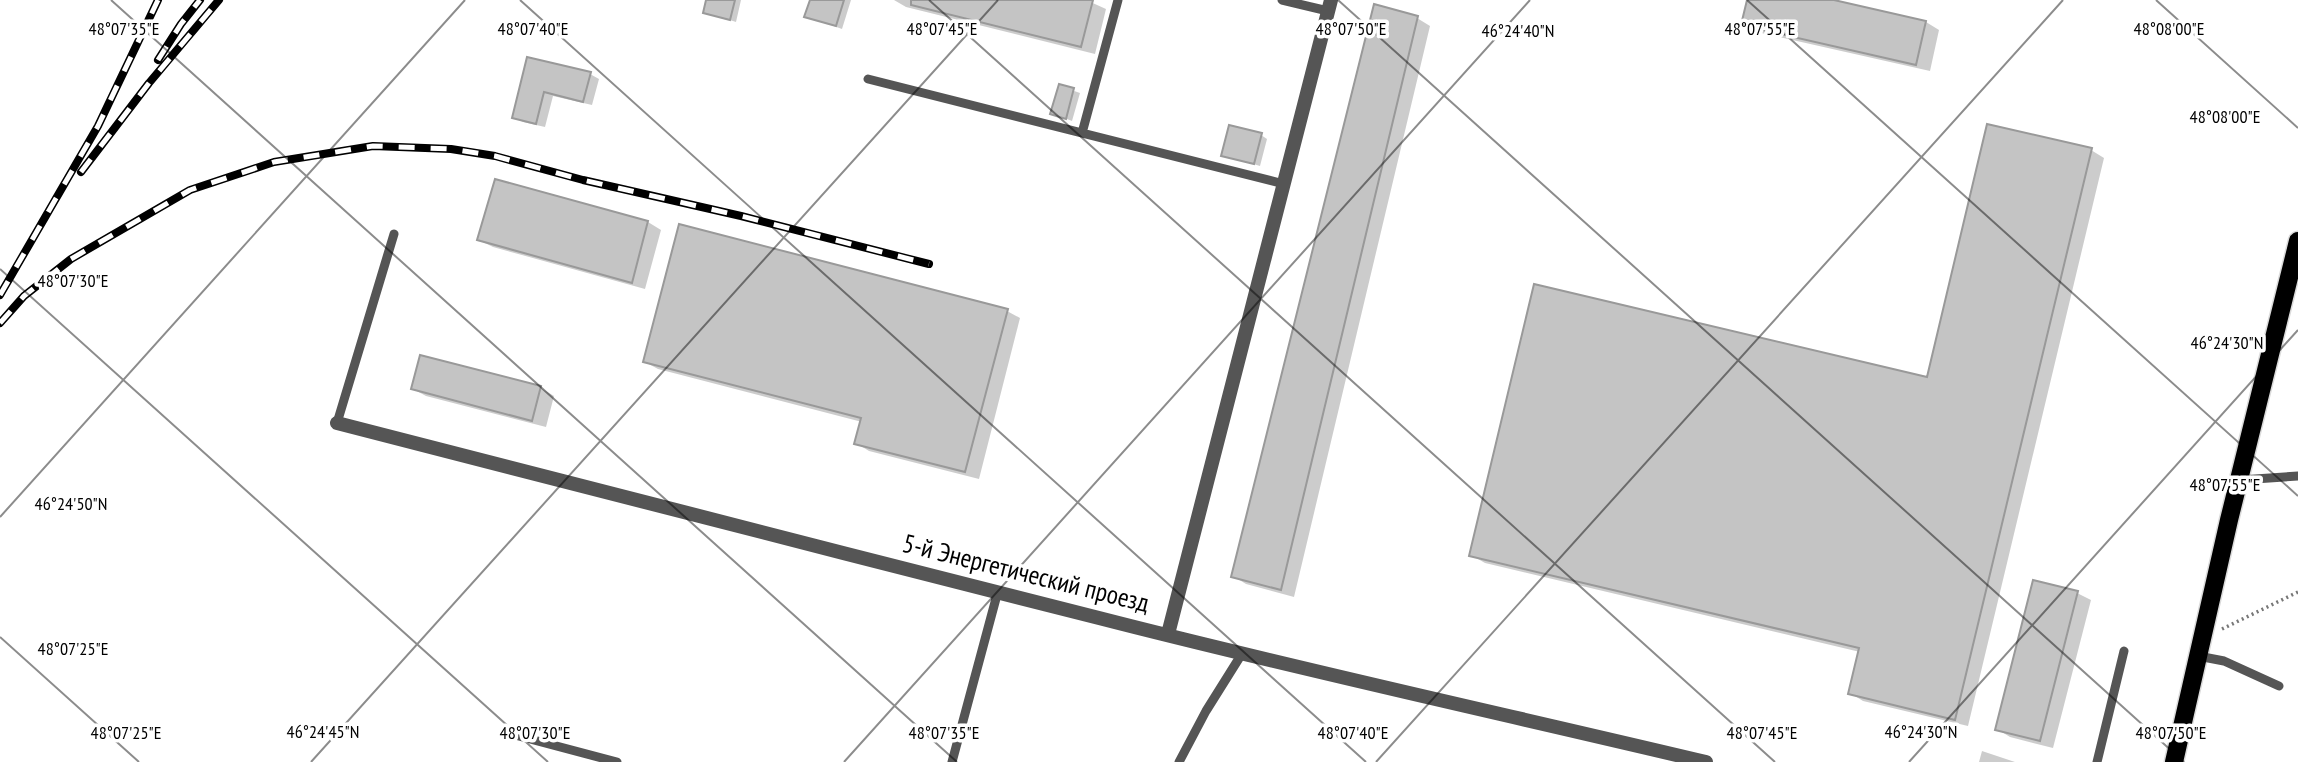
<svg xmlns="http://www.w3.org/2000/svg" width="2298" height="762" font-family="'PT Sans Narrow',sans-serif">
<style>
.shadow{fill:#0003}
.building{fill:#c4c4c4;stroke:#999;stroke-width:2}
.lines{fill:none;stroke-linecap:round;stroke-linejoin:round}
.primary-casing{stroke:#dbdbdb;stroke-width:21}
.path{stroke:#777;stroke-width:3.5;stroke-dasharray:2 3.5;stroke-linecap:butt}
.service{stroke:#555;stroke-width:9}
.minor{stroke:#555;stroke-width:14}
.primary{stroke:#000;stroke-width:18}
.rail-casing{stroke:#000;stroke-width:8}
.rail{stroke:#fff;stroke-width:5;stroke-dasharray:16;stroke-linecap:butt}
.ticks{fill:none;stroke:#000;stroke-width:2;stroke-opacity:0.45}
.labels{text-anchor:middle;stroke-width:7;stroke-linejoin:round;paint-order:stroke}
.street-label{font-size:26px;fill:#000;stroke:#fff}
.ticks-label{font-size:18px;text-anchor:middle;fill:#000;stroke:#fff;stroke-width:7;stroke-linejoin:round;paint-order:stroke}
</style>
<rect width="100%" height="100%" fill="#fff"/>
<!-- shadow -->
<path class="shadow" d="M707,0h34l-5,22 -31,-10z
M811,0h40l-9,29 -36,-13z
M894,0h192l20,9 -11,45 -189,-47z
M1749,0h77l100,22 13,8 -9,41 -173,-39 -14,-7z
M1417,18l13,8 -136,571 -48,-13 -13,-8z
M528,60l62,14 9,5 -7,26 -39,-9 -8,31 -22,-5 -9,-5z
M1060,86l20,7 -8,28 -20,-8z
M1261,135l6,4 -7,27 -37,-11z
M2091,150l13,8 -136,568 -105,-25 -13,-8 10,-41 -375,-89 -14,-8 457,-176z
M496,181l152,41 13,8 -16,59 -152,-42 -14,-7z
M1007,311l13,7 -41,161 -110,-28 -13,-8 6,-21 -204,-53 -13,-7z
M421,357l120,31 13,8 -8,31 -120,-31 -13,-7z
M2077,593l14,7 -38,148 -43,-11 -13,-8z
M1982,751l33,11h-36z"/>
<!-- building -->
<path class="building" d="M706,0h29l-5,20 -27,-7z
M810,0h34l-8,26 -32,-9z
M911,0h182l-12,47 -170,-42z
M1747,0h87l92,21 -10,44 -175,-40z
M1374,4l44,12 -137,574 -50,-13z
M527,57l64,15 -8,30 -39,-10 -8,32 -24,-6z
M1059,84l15,4 -8,31 -16,-5z
M1987,124l105,24 -137,572 -107,-26 11,-46 -390,-92 65,-272 393,93z
M1229,125l33,8 -8,31 -33,-8z
M495,179l153,42 -16,62 -155,-43z
M679,224l329,85 -43,163 -111,-28 7,-26 -218,-56z
M420,355l121,31 -9,35 -121,-32z
M2033,580l45,11 -38,150 -45,-11z"/>
<g class="lines">
<!-- primary casing -->
<g class="primary-casing">
<path id="primary" d="M2174,762l55,-242 69,-279"/>
</g>
<!-- path -->
<path class="path" d="M2222,629l76,-37"/>
<!-- service -->
<path class="service" d="M1282,0l46,11
M868,79l416,105
M1082,133l36,-133
M337,423l57,-189
M2240,480l58,-4
M2198,656l26,5 55,25
M515,735l102,27
M952,762l46,-171
M1179,762l27,-51 37,-59
M2097,762l27,-111"/>
<!-- minor -->
<path class="minor" d="M337,423c254,67 508,130 762,195 202,52 405,96 607,144
M1168,634l163,-634"/>
<!-- primary -->
<use href="#primary" class="primary"/>
<!-- rail casing -->
<g class="rail-casing">
<path id="rail" d="M158,60l23,-36 19,-24
M81,172l68,-89 70,-83
M0,295l98,-169 60,-126
M0,323l24,-27 47,-37 119,-69 84,-28 99,-16 78,3 44,7 88,24 158,36 188,48"/>
</g>
<!-- rail -->
<use href="#rail" class="rail"/>
</g>
<!-- ticks -->
<path class="ticks" d="M111,0l846,762M520,0l846,762M929,0l846,762M1338,0l846,762M1747,0l551,496M2156,0l142,128M0,269l548,493M0,517l465,-517M0,637l139,125M311,762l687,-762M844,762l686,-762M1376,762l687,-762M1909,762l389,-432"/>
<g class="labels">
<!-- street labels -->
<g class="street-label">
<text transform="translate(1026 573) rotate(14)" y="9">5-й Энергетический проезд</text>
</g>
</g>
<g class="ticks-label">
<text x="2169" y="35">48°08'00"E</text>
<text x="124" y="35">48°07'35"E</text>
<text x="533" y="35">48°07'40"E</text>
<text x="942" y="35">48°07'45"E</text>
<text x="1351" y="35">48°07'50"E</text>
<text x="1760" y="35">48°07'55"E</text>
<text x="1518" y="37">46°24'40"N</text>
<text x="2225" y="123">48°08'00"E</text>
<text x="73" y="287">48°07'30"E</text>
<text x="2227" y="349">46°24'30"N</text>
<text x="2225" y="491">48°07'55"E</text>
<text x="71" y="510">46°24'50"N</text>
<text x="73" y="655">48°07'25"E</text>
<text x="323" y="738">46°24'45"N</text>
<text x="1921" y="738">46°24'30"N</text>
<text x="126" y="739">48°07'25"E</text>
<text x="535" y="739">48°07'30"E</text>
<text x="944" y="739">48°07'35"E</text>
<text x="1353" y="739">48°07'40"E</text>
<text x="1762" y="739">48°07'45"E</text>
<text x="2171" y="739">48°07'50"E</text>
</g>
</svg>
